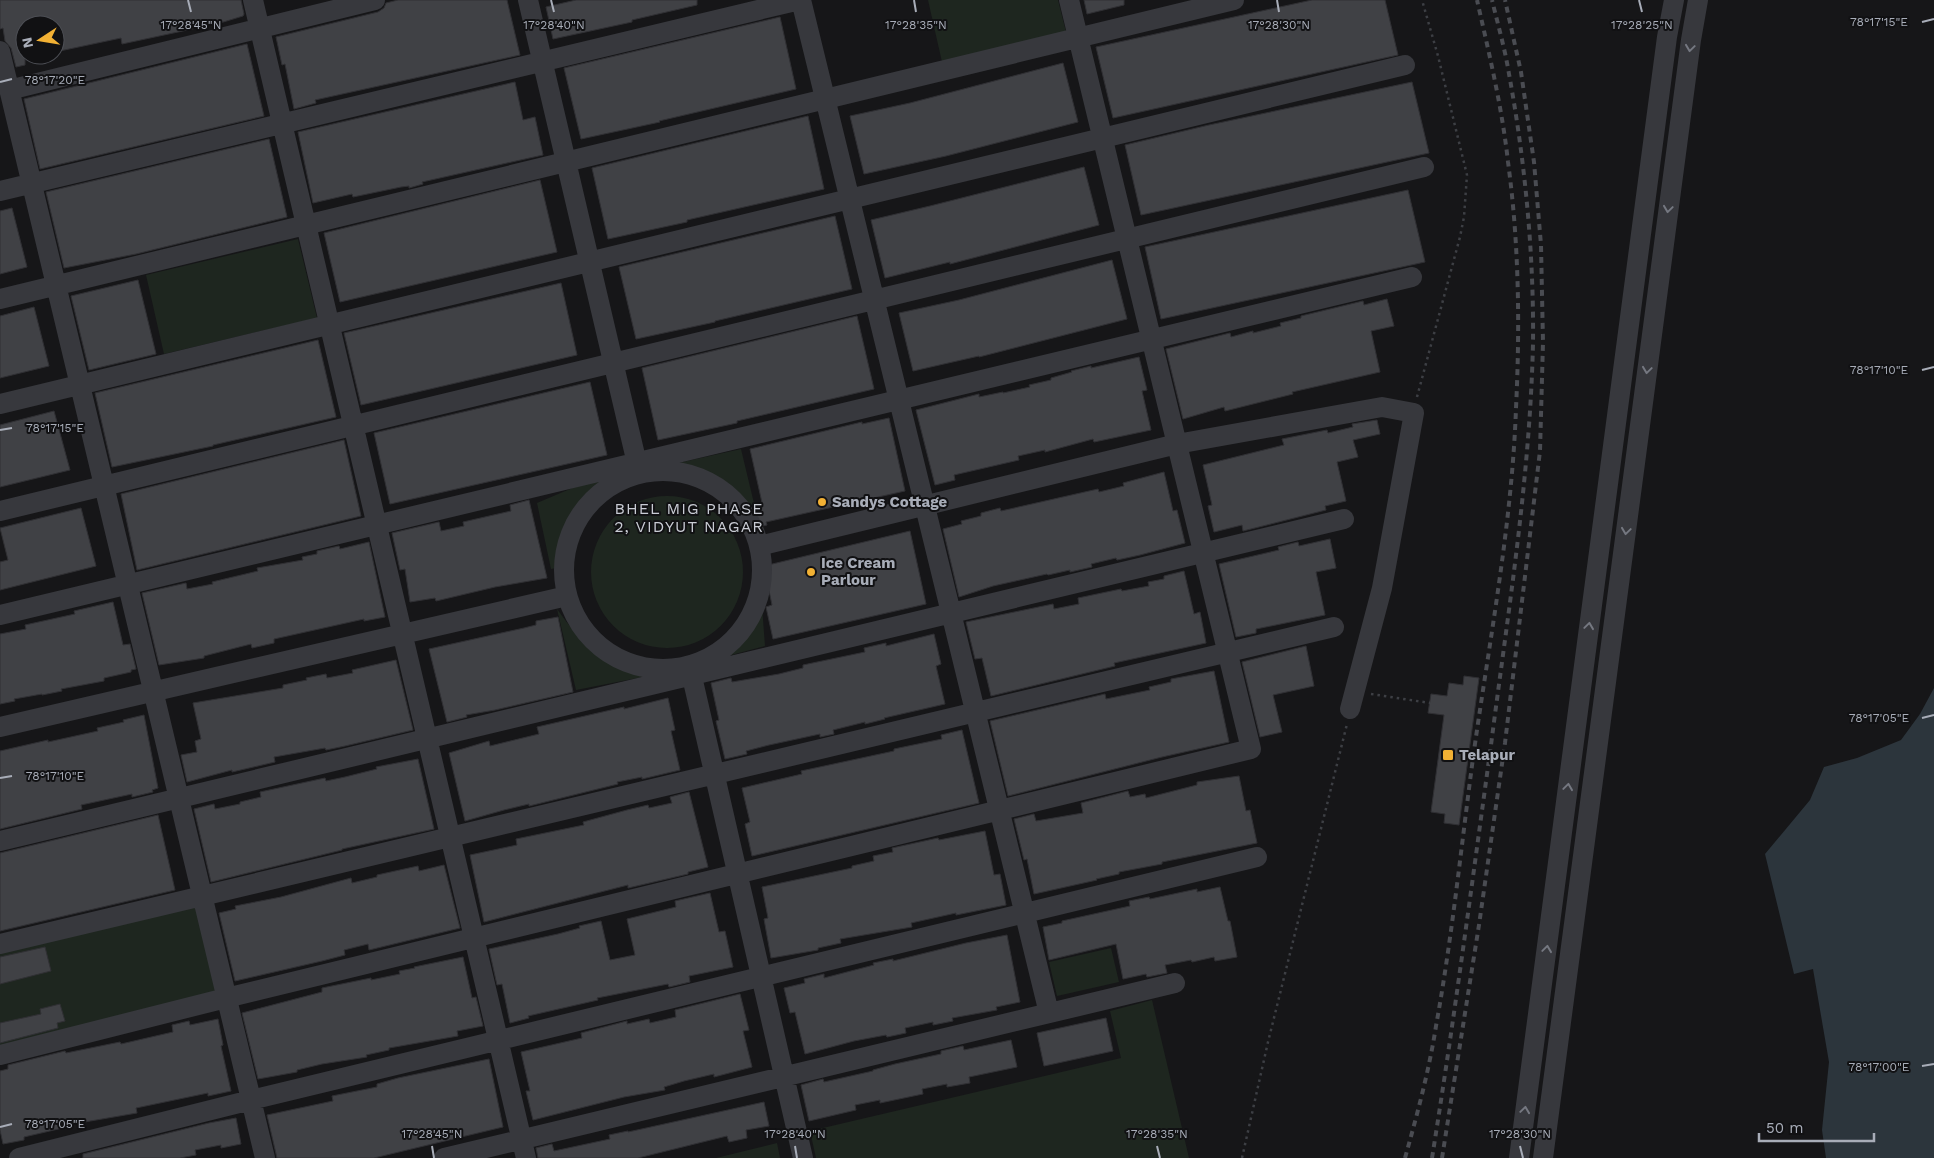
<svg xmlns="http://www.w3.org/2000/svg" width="1934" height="1158" font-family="'Work Sans',sans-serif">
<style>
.green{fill:#1e261f}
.water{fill:#2c353c}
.building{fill:#404145;stroke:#303034}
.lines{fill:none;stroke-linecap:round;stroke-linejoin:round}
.path{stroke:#3d3f44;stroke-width:2.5;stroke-dasharray:2.5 4;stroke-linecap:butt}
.minor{stroke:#37383d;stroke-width:20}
.rail{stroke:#4a4c52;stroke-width:4;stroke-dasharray:6 5;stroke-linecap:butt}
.oneway{stroke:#757881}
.ticks{fill:none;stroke:#a8adb8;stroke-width:2}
.poi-dot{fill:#f2b134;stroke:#111113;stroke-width:2}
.labels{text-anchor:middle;stroke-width:4;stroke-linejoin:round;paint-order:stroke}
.poi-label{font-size:15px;font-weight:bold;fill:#a8adb8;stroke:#111113;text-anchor:start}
.neighbourhood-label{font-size:16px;letter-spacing:1px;fill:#c9ccd4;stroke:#111113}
.ticks-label{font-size:12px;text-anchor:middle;fill:#a8adb8;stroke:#111113;stroke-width:4;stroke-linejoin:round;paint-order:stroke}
</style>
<rect width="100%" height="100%" fill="#161618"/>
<!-- green -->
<path class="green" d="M928,0h130l8,32 -124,30z
M298,239l19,79 -153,36 -18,-79z
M741,449l17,71c-8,-12 -17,-27 -29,-36 -15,-11 -34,-17 -51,-21z
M603,475l2,2v4c-31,26 -38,46 -48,83l-1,4 -5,1 -14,-66z
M591 572a76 76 0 1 1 152 0a76 76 0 1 1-152 0Z
M762,606l3,40 -41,11c23,-17 27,-24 38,-51z
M557,609c27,37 42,52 86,68l-67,13z
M197,903l20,91 -217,52v-96z
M1111,948l8,34 -62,14 -8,-34z
M1152,1000l37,158h-373l-6,-27 311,-73 -11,-47z
M777,1143l3,15h-64z"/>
<!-- water -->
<path class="water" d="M1934,688v470h-108l-4,-28 7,-68 -16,-93 -19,5 -29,-120 45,-54 14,-33 33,-9 44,-18 19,-26z"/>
<!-- building -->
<path class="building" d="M0,0h241l3,14 -1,2 -23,7 -98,21 -1,-6 -66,14v-27h-30v40l-9,2 -5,-19 -6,-7 -2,-13 -3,1z
M398,0h109l13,55 -205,45 1,3 -22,6 -9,-45 -3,1 -6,-28 102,-25 6,-4 2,-5z
M576,0h121v5l-65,15v2l-79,17 -7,-32z
M1084,0h40v5l-37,9z
M1312,0h73l13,55 -285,63 -17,-71z
M780,17l16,72 -137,32 1,1 -79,17 -17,-71z
M247,44l17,72 -224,53 -16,-70z
M1063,63l15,59 -132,34 -82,18 -14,-58 60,-13z
M515,82l8,38 12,-3 8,38 -121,27 1,2 -14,4v-2l-8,1 -48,10 -1,-3 -39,9 -15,-71z
M1412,82l17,71 -288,62 -16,-70 84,-20z
M808,116l16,73 -115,26 -22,5v2l-79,17 -16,-71z
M269,139l18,78 -151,37 -72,14 -18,-76z
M1084,167l15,58 -149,39v-2l-65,16 -14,-58 59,-14z
M540,180l17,72 -217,50 -16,-69z
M1408,190l17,72 -264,57 -16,-72z
M12,208l15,59 -27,7v-63z
M835,216l17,73 -137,32v1l-79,17 -17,-72z
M1112,260l15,59 -148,38v-1l-66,15 -14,-58 60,-13z
M138,280l18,74 -67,16 -18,-74z
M561,283l16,72 -216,50 -17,-72z
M1387,299l7,27 -23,5 9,41 -88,20 1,2 -68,17 -1,-4 -41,12 -17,-70 64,-16 1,4 22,-6v2l28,-7 -1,-3 21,-5v-2l62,-15 1,4z
M34,307l15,59 -49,12v-62z
M857,316l17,73 -137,32v2l-79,17 -16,-72z
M318,340l18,77 -123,28v1l-101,21 -17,-74z
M1139,357l8,33 -5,1 9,39 -57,12 -1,-3 -48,13v-2l-27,6 1,4 -65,15 1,5 -20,5 -19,-75 63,-16v3l24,-5v1l27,-6 -1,-2 22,-5v-2l21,-6 -1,-1 20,-5v2z
M590,382l17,73 -217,49 -16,-71z
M54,411l16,59 -70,17v-62z
M889,418l16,73 -139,31 1,3 -13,3 -4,-18 13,-3 -13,-58 112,-27v2z
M1377,420l3,14 -27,6 5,17 -21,5 9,39 -21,5 1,4 -83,21 -1,-6 -28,7 -6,-26 4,-1 -9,-40 81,-20 -2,-6 45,-9 1,3 25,-6 -1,-3z
M344,440l17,76 -224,54 -16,-76z
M1164,472l9,39 4,-1 8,33 -45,12 -23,5 -1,-2 -25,6 1,3 -22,5v-2l-22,5 -1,-1 -54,12 -34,11 -16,-68 19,-5 -1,-3 20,-5v-3l19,-5 1,3 97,-22 1,3 25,-6 -1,-3z
M529,500l18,78 -52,9 -59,14 -1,-3 -25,4 -5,-33 -5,1 -8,-37 47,-11 2,9 23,-5 -1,-4 48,-11 -1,-6z
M81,508l15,58 -96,24v-28l8,-2 -8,-32z
M910,531l16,73 -153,35 -7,-32 6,-2 -8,-39z
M1330,539l6,29 -20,4 9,43 -69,14v4l-20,4 -17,-73 60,-14 -1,-3 20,-5 1,4z
M369,542l16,75 -21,4v-2l-90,20v4l-22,5 -1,-4 -47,12v2l-45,7 -17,-72 44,-10 1,6 26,-5 -1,-2 46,-11 -1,-3 46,-8 -1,-3 15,-3v-3l22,-5 1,3z
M1184,571l10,43 6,-2 6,31 -92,20 1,3 -124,30 -9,-38 -7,1 -9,-37 87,-18 1,5 25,-5 -1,-6 43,-9 1,2 27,-5 -1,-4 16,-3v-3z
M113,602l10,43 7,-1 6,25 -5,1v2l-27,6v3l-43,8 1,2 -20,4v-1l-28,5 1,2 -15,3v-70l26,-5 -1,-4 50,-11 -1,-3z
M558,617l15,75 -78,18 -29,5 1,2 -20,5 -18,-73 95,-21 12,-3v-4z
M934,634l7,30 -5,2 9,38 -61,14 1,1 -20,5v-2l-32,8 1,4 -14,3v-3l-51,11 -23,6 1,3 -22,5 -9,-38 3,-1 -8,-37 20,-5 1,4 47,-8 24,-6v-3l62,-13 -1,-4 22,-5v3z
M1306,646l8,40 -41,9 9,37 -22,5 -18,-75z
M396,660l17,70 -68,16 -19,4 -1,-2 -51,9 1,5 -43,10v-2l-45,12 -6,-27 16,-3 -2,-11 6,-2 -8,-36 90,-15v-3l24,-5 -1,-2 20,-4 1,4 26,-5 -1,-3z
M1214,671l15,71 -67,15 -154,39 -18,-75 115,-27 1,5 44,-9 -1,-3 22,-5v-3z
M1464,676l15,2 -20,147 -15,-2 1,-9 -14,-2 13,-97 -16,-2 3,-19 16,2 2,-13 14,2z
M668,698l7,32 -4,1 9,39 -38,9v-2l-25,5 1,2 -89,22v-2l-25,6 -39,11 -16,-68 40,-12 1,5 49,-12 -2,-7 87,-20v2z
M144,715l14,73 -6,2 1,2 -21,5v-3l-51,11 1,4 -82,20v-78l48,-11v2l50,-11 -1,-3 27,-6 -1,-2z
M962,730l17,73 -227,53 -7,-32 5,-2 -8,-34 60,-14 -1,-3 93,-20v-2l48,-10 -1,-4z
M418,759l16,70 -92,20v1l-131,32 -17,-73 20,-5 1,5 25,-5v-2l21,-5 -1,-5 65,-14 1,3 19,-4 32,-8 -1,-2z
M1239,776l7,35 4,-1 7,33 -95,19v2l-43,8v2l-23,5 1,1 -63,14 -7,-35 -3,1 -10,-41 20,-5 2,7 47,-8 -2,-10 47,-12 2,6 15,-3 1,4 51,-13v-3z
M689,792l19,75 -20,5v2l-60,14v-3l-144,37 -14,-67 47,-10 -1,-6 68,-14 -1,-3 44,-12 21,-5 1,3 23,-5 -2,-6z
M158,815l17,75 -175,41v-78z
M985,831l9,44 6,-1 6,31 -50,10v-2l-45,10 1,4 -72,12 1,4 -23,5v2l-47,8 -7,-39 4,-1 -6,-31 90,-19v-2l22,-5 -1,-5 20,-4 -1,-4 46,-10 1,2z
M444,865l16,63 -91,22 -1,-6 -24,6 1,5 -23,6 -87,20 -16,-68 17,-4 -1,-3 46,-9 70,-19 1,5 25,-6v-2l41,-9 1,5z
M1220,887l8,34h2l7,36 -22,4 -1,-4 -22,5 -1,-2 -26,5 2,8 -20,4 -1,-3 -23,5 -7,-35 -67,16 -6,-33 19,-4v-2l68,-15 -1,-5 20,-4 1,2 47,-10v3z
M710,893l9,39 6,-1 8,36 -44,9 1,6 -21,5 -1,-3 -71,14 1,2 -70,16 1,2 -19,5 -8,-39 -5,1 -8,-36 69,-15 22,-6 -1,-2 22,-5 9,39 25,-5 -8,-36 49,-12 -1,-6z
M1007,935l13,67 -24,5 1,3 -45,8 1,3 -20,4v-3l-28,6 1,5 -19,4 -1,-2 -32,6 -49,13 -10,-42 -5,1 -6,-25 21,-5 -1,-4 20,-5v4l50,-13 -1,-2 20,-4v2l73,-18z
M45,947l6,24 -51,13v-27z
M463,957l9,41 4,-1 7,29 -26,5 1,5 -69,12v2l-23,5 1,2 -45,7 -25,6v2l-39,7 -16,-66 80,-21v-4l49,-10v2l29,-6 -1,-3 16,-3 -1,-1z
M740,994l9,36 -6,1 9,36 -38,10v-3l-30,7 -20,6 1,3 -41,7 -91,23 -7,-29h4l-9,-39 61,-14 -1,-5 46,-12v3l22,-5 1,4 26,-6 -1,-7z
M60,1004l5,17 -8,2 1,5 -58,15v-20l41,-9 -1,-5z
M1106,1018l7,33 -69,15 -7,-33z
M218,1019l5,26 -2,1 10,45 -23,5v-3l-72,15 1,5 -70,12v2l-43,10v3l-21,4 -3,-14v-59l8,-2v-4l57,-14 1,2 54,-11 1,2 52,-12 -1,-7 17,-4 1,4z
M1011,1040l6,27 -48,10 1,6 -23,4v-3l-25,5 1,5 -43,9v-3l-25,5 1,5 -47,11 -8,-36 22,-6 1,3 49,-11v-1l22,-6 46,-10v-3l22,-5 1,4z
M489,1059l14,68 -129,31h-97l-10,-43 66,-14 -1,-5 45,-9v-3l21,-6z
M764,1102l5,24 -23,4 1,8 -18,4 -2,-6 -89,22h-100l-2,-10 16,-4 2,7 56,-12 -1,-4 19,-4v1z
M236,1118l5,26 -20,4v-3l-26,5 1,5 -16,3h-97v-4l126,-31z"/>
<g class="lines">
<!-- path -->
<path class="path" d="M1417,397l43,-160 4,-20 3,-42 -29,-119 -16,-56
M1371,694l59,9
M1242,1158l26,-116 79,-318"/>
<!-- minor -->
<path class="minor" d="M253,0l273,1158
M528,0l111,472
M801,0l248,1013
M0,51l265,1107
M9,90l366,-90
M0,191l800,-191
M0,299l1234,-299
M0,404l1405,-339
M564 570a99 99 0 1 1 198 0a99 99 0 1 1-198 0Z
M0,511l1424,-344
M759,546l418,-102 205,-37 32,6 -32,175 -32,121
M0,615l1412,-338
M690,668l113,490
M0,727l567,-131
M0,841l1344,-322
M0,944l1334,-317
M0,1055l226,-57 1025,-249 -182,-749
M19,1158l232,-58 1006,-243
M444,1158l731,-175
M1519,1158l148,-1121 7,-37
M1543,1158l148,-1118 7,-40"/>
<!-- rail -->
<path class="rail" d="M1405,1158c12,-43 24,-87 31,-132 16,-88 25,-178 37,-268 16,-115 39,-234 43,-350 4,-82 3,-165 -8,-246 -6,-55 -19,-109 -31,-162
M1432,1158c22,-137 40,-275 59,-413 17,-133 39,-267 42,-402 1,-88 -8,-182 -24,-269 -4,-25 -11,-49 -17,-74
M1442,1158l37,-233 26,-182 35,-292 3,-109 -2,-97 -7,-83 -13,-90 -16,-72"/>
</g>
<!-- one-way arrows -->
<defs><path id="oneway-chevron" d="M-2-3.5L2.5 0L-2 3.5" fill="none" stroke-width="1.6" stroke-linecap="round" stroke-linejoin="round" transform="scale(1.25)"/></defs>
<g class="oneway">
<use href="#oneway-chevron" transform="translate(1690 48) rotate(98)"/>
<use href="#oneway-chevron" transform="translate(1668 209) rotate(98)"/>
<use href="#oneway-chevron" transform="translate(1647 370) rotate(98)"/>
<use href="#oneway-chevron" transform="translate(1626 531) rotate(98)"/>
<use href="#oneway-chevron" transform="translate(1589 626) rotate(-82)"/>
<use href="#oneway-chevron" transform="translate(1568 787) rotate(-82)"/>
<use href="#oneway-chevron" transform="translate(1547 949) rotate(-82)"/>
<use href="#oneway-chevron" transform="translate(1525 1110) rotate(-82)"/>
</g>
<!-- ticks -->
<path class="ticks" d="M188,0l3,12M551,0l3,12M914,0l2,12M1277,0l2,12M1639,0l3,12M1922,22l12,-3M0,82l12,-3M1922,370l12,-3M0,430l12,-2M1922,718l12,-3M0,778l12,-2M1922,1066l12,-2M0,1127l12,-3M432,1146l2,12M795,1146l2,12M1157,1146l3,12M1520,1146l3,12"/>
<!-- markers -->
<g class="poi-dot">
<circle cx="822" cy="502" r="5"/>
<circle cx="811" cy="572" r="5"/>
<rect x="1442" y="749" width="12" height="12" rx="2.5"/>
</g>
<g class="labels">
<!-- poi labels -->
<g class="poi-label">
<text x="832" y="507">Sandys Cottage</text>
<text x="821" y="568">Ice Cream<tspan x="821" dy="17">Parlour</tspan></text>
<text x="1459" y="760">Telapur</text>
</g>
<!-- neighbourhood labels -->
<g class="neighbourhood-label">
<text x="689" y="514">BHEL MIG PHASE<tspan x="689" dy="18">2, VIDYUT NAGAR</tspan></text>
</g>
</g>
<g class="ticks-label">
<text x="1879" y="26">78°17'15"E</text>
<text x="191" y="29">17°28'45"N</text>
<text x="554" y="29">17°28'40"N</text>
<text x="916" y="29">17°28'35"N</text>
<text x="1279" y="29">17°28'30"N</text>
<text x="1642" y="29">17°28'25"N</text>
<text x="55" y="84">78°17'20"E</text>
<text x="1879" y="374">78°17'10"E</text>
<text x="55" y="432">78°17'15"E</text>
<text x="1879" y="722">78°17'05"E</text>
<text x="55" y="780">78°17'10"E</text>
<text x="1879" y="1071">78°17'00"E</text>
<text x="55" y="1128">78°17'05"E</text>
<text x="432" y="1138">17°28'45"N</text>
<text x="795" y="1138">17°28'40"N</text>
<text x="1157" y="1138">17°28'35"N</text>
<text x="1520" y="1138">17°28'30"N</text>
</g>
<!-- north arrow -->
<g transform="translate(40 40) rotate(258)"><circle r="24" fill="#111113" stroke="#4d4f55"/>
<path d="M0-4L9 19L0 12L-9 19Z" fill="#f2b134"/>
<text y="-8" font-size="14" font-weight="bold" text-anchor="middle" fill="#a8adb8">N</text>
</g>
<!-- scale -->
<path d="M1759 1133v8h115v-8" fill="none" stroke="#a8adb8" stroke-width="2.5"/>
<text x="1766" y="1133" font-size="15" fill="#a8adb8" stroke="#111113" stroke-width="4" paint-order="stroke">50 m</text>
</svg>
